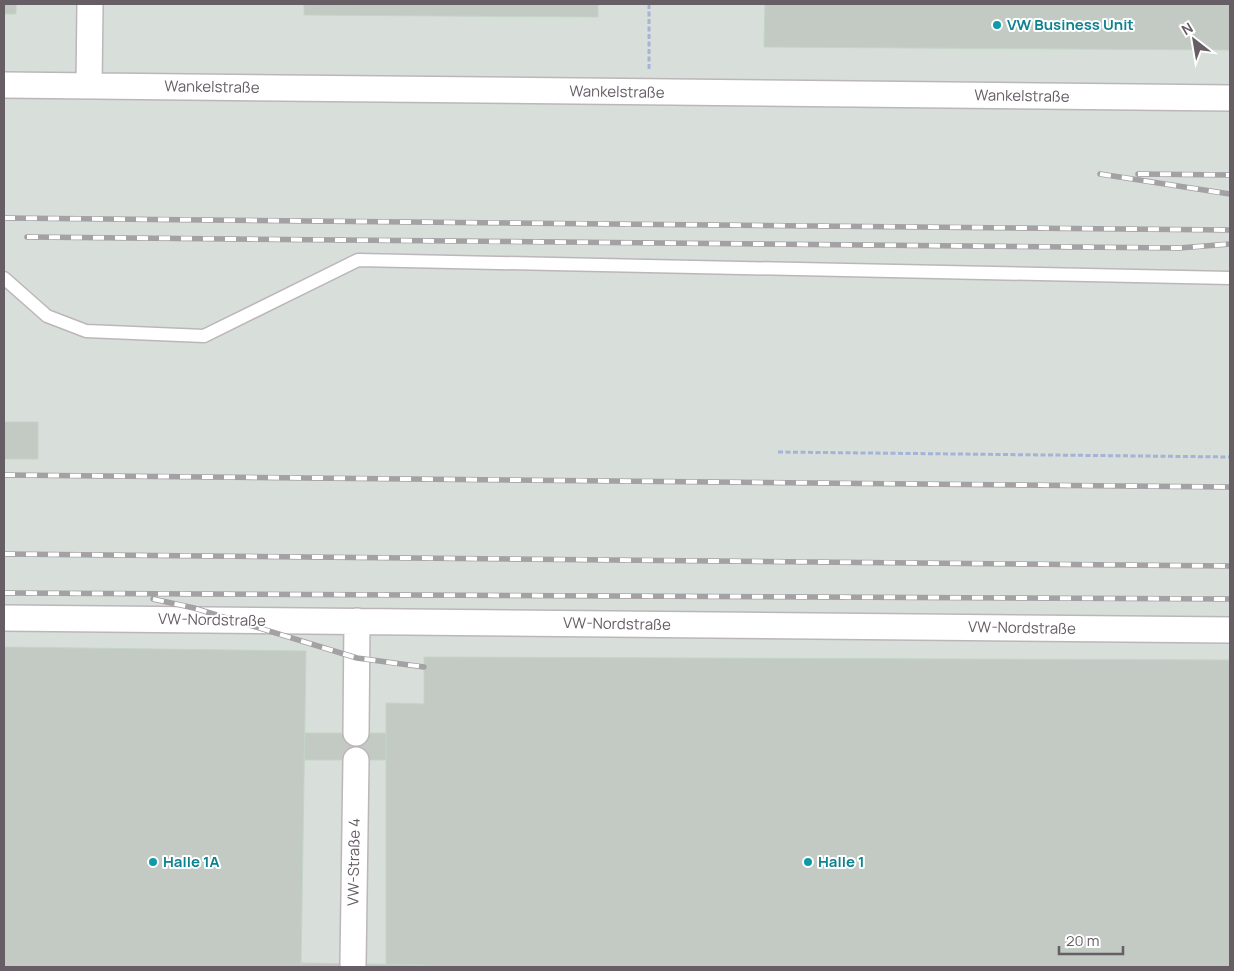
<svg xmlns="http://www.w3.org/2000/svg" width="1234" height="971" font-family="Manrope,sans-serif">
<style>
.industrial{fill:#d8ded9}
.building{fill:#c2cac3;stroke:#c4d4c6}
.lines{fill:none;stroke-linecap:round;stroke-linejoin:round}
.service-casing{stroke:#bcb6bb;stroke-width:15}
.minor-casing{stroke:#bcb6bb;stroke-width:28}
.path{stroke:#a5b3d8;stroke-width:3;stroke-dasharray:5 2.5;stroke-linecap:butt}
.service{stroke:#fff;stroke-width:12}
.minor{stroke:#fff;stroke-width:25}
.rail-casing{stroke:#a4a1a4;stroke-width:5.5}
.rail{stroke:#fff;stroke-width:4;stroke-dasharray:11;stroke-linecap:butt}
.culture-dot{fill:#0f9aa8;stroke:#fff;stroke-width:2}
.labels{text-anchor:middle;stroke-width:4;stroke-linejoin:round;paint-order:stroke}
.culture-label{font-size:15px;font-weight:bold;fill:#0d838f;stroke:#fff;text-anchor:start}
.street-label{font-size:15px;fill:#665d65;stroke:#fff}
</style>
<rect width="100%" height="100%" fill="#e5efe8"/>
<!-- industrial -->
<path class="industrial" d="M4,4h1226v963h-1226z"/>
<!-- building -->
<path class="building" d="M4,4h12v10h-12z
M304,4h294v13l-294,-2z
M765,4h465v46l-466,-3z
M4,422h34v37h-34z
M4,647l302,4 -5,316h-297z
M424,657l806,3v307h-806v-2l-38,-1v-261l38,1z
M305,733h81v27h-82z
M301,963l123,2v2h-123z"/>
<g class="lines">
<!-- service casing -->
<g class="service-casing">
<path id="service" d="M4,278l43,38 39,15 118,5 154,-76 872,18"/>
</g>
<!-- minor casing -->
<g class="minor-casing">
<path id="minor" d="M4,85l1226,13
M89,86l1,-82
M4,618l1226,12
M356,733l1,-112
M353,964l3,-204"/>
</g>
<!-- path -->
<path class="path" d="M649,69v-65
M778,452l452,5"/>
<!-- service -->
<use href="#service" class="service"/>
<!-- minor -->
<use href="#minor" class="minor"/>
<!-- rail casing -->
<g class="rail-casing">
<path id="rail" d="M1100,174l130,20
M1138,174l92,1
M4,218l1226,12
M27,237l1152,11 51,-4
M4,475l1226,12
M4,554l1226,12
M4,593l1226,6
M153,599l41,9 163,50 67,9"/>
</g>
<!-- rail -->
<use href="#rail" class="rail"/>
</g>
<!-- markers -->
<g class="culture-dot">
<circle cx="997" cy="25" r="5"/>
<circle cx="153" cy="862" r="5"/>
<circle cx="808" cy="862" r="5"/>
</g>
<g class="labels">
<!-- culture labels -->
<g class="culture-label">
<text x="1007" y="30">VW Business Unit</text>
<text x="163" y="867">Halle 1A</text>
<text x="818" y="867">Halle 1</text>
</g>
<!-- street labels -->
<g class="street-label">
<text transform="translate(212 87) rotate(1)" y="5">Wankelstraße</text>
<text transform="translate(617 92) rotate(1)" y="5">Wankelstraße</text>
<text transform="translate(1022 96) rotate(1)" y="5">Wankelstraße</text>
<text transform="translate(212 620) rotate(1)" y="5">VW-Nordstraße</text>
<text transform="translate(617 624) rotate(1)" y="5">VW-Nordstraße</text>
<text transform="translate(1022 628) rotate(1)" y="5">VW-Nordstraße</text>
<text transform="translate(354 862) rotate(-89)" y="5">VW-Straße 4</text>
</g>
</g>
<!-- border -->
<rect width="1234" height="971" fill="none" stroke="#665d65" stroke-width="10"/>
<!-- north arrow -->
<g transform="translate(1194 40) rotate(329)" stroke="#ffffff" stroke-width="4" paint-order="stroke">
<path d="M0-4L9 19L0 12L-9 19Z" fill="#665d65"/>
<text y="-8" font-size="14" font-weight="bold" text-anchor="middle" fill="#665d65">N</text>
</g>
<!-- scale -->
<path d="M1059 946v8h64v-8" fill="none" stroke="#665d65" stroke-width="2.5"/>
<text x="1066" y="946" font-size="15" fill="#665d65" stroke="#ffffff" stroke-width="4" paint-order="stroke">20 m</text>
</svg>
